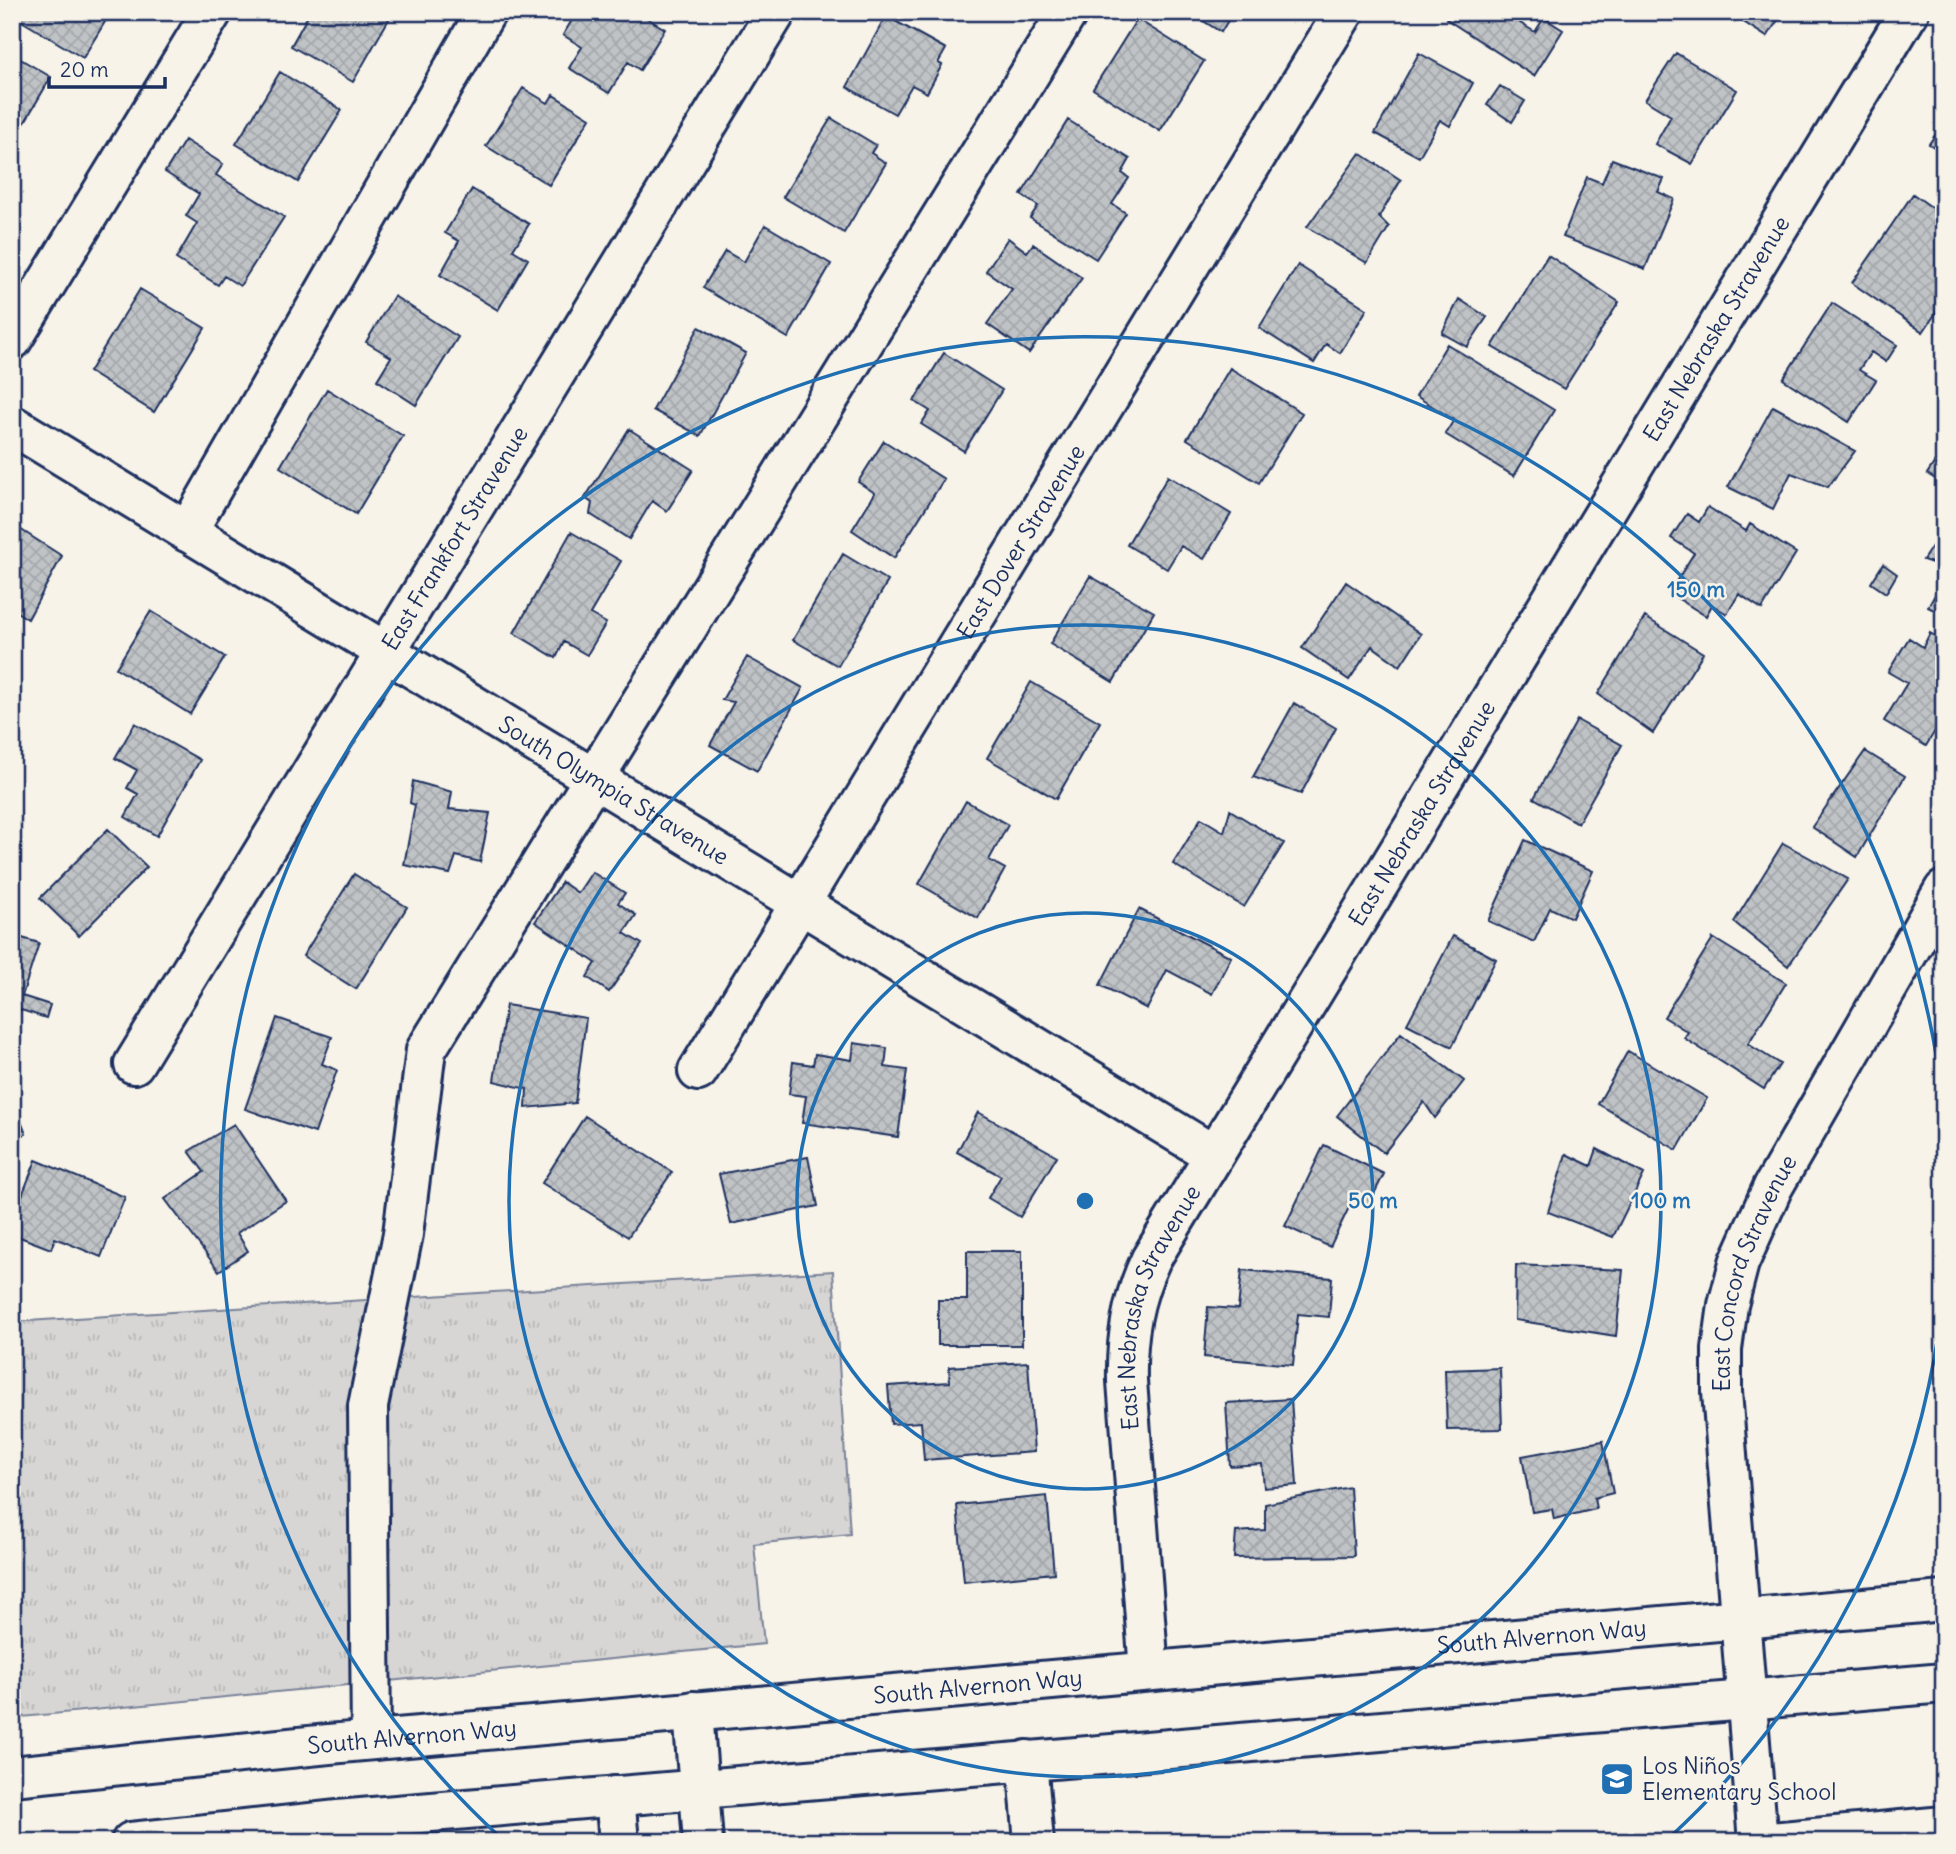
<svg xmlns="http://www.w3.org/2000/svg" width="1956" height="1854" font-family="Delius,sans-serif">
<style>
.grass{fill:url(#grass-tufts);stroke:#798299;stroke-width:2}
.building{fill:url(#building-cross-hatch);stroke:#1b2f5e;stroke-width:2}
.lines{fill:none;stroke-linecap:round;stroke-linejoin:round}
.minor-casing{stroke:#1b2f5e;stroke-width:44}
.major-casing{stroke:#1b2f5e;stroke-width:44}
.minor{stroke:#f7f3e8;stroke-width:38}
.major{stroke:#f7f3e8;stroke-width:38}
.ring{fill:none;stroke:#1f6fb2;stroke-width:3.5}
.labels{text-anchor:middle;stroke-width:5;stroke-linejoin:round;paint-order:stroke}
.street-label{font-size:23px;fill:#1b2f5e;stroke:#f7f3e8}
.poi-label{font-size:23px;fill:#1b2f5e;stroke:#f7f3e8;text-anchor:start}
.centre{fill:#1f6fb2;stroke:#f7f3e8;stroke-width:3.5}
.ring-label{font-size:21px;text-anchor:middle;font-weight:bold;fill:#1f6fb2;stroke:#f7f3e8;stroke-width:5;stroke-linejoin:round;paint-order:stroke}
</style>
<defs>
<pattern id="grass-tufts" width="24" height="20" patternUnits="userSpaceOnUse" patternTransform="scale(1.75)"><rect width="24" height="20" fill="#d7d6d4"/><path d="M3 7l-1-3M5 7V3M7 7l1-3M15 17l-1-3M17 17v-4M19 17l1-3" fill="none" stroke="#b8b8b8"/></pattern>
<pattern id="building-cross-hatch" width="8" height="8" patternUnits="userSpaceOnUse" patternTransform="scale(1.75)"><rect width="8" height="8" fill="#c0c3c5"/><path d="M0 0l8 8M0 8l8-8" fill="none" stroke="#a4a8ac"/></pattern>
</defs>
<rect width="100%" height="100%" fill="#f7f3e8"/>
<filter id="ink" filterUnits="userSpaceOnUse"><feTurbulence type="fractalNoise" baseFrequency=".0143" numOctaves="2"/><feDisplacementMap in="SourceGraphic" scale="14" xChannelSelector="R" yChannelSelector="G"/><feConvolveMatrix kernelMatrix="1 2 1 2 8 2 1 2 1" color-interpolation-filters="sRGB"/></filter>
<g filter="url(#ink)">
<!-- grass -->
<path class="grass" d="M833,1271l17,263 -96,10 10,100 -752,74v-396z"/>
<!-- building -->
<path class="building" d="M18,12h93l-28,46 -68,-41z
M310,12h83l-40,70 -62,-36z
M577,12h60l28,17 -25,41 -12,-8 -19,31 -40,-25 13,-21 -19,-12z
M1189,12h44l-12,20z
M1451,12h76l-7,11 15,9 9,-14 19,12 -29,46 -88,-57z
M1728,12h55l-16,25z
M886,16l60,33 -8,14 4,2 -15,28 -15,-8 -17,29 -48,-27z
M1137,19l67,42 -44,70 -67,-42z
M1419,53l54,30 -23,43 -10,-6 -21,37 -44,-24z
M1676,53l61,37 -45,74 -37,-20 16,-28 -26,-16z
M12,54l39,23 -39,67z
M280,72l62,38 -44,72 -62,-38z
M1500,86l25,15 -13,21 -25,-17z
M523,88l25,15 5,-8 37,23 -41,67 -63,-39z
M831,118l45,27 -5,8 15,10 -42,70 -61,-36z
M1068,120l62,39 -8,14 7,5 -17,26 14,9 -30,46 -66,-41 8,-12 -17,-11z
M1944,122v31l-15,-9z
M185,140l38,24 -7,11 68,42 -44,69 -16,-10 -6,9 -42,-26 21,-36 -11,-7 13,-22 -34,-22z
M1360,153l41,27 -22,37 10,10 -22,36 -60,-36z
M1612,159l52,20 -6,13 16,7 -29,70 -82,-32 24,-60 15,6z
M472,189l57,35 -16,26 15,9 -30,51 -58,-35 19,-34 -14,-8z
M1913,194l31,22v85l-21,31 -71,-49z
M765,225l66,39 -43,74 -85,-50 22,-37 19,11z
M1008,238l19,14 6,-8 49,34 -53,75 -42,-29 25,-35 -26,-18z
M1548,255l71,47 -55,87 -72,-42z
M1298,265l69,44 -27,44 -14,-9 -12,19 -55,-35z
M140,289l65,39 -51,84 -65,-40z
M394,296l64,41 -42,68 -39,-25 14,-23 -25,-15z
M1459,299l28,18 -20,30 -25,-14z
M1832,303l65,42 -11,17 -15,-10 -12,18 17,10 -27,42 -66,-43z
M699,327l47,26 -46,83 -47,-26z
M1447,344l107,66 -40,66 -69,-42 9,-14 -38,-24z
M944,353l58,37 -38,61 -43,-27 9,-13 -16,-10z
M1230,368l72,45 -43,70 -72,-44z
M327,389l76,47 -47,78 -76,-47z
M1773,406l82,45 -27,36 -37,-14 -18,36 -45,-22z
M629,429l64,41 -26,41 -15,-10 -23,38 -39,-25 2,-11 -7,-5z
M884,441l60,38 -50,79 -42,-28 23,-37 -17,-11z
M1940,454l4,2v28l-17,-10z
M1168,476l63,38 -27,45 -23,-13 -14,23 -40,-24z
M1708,507l38,24 4,-7 46,29 -34,56 -23,-15 -12,20 -15,-9 -6,11 -37,-23 25,-40 -23,-15 16,-24 12,8z
M12,524l50,32 -34,63 -16,-10z
M1944,528v39l-21,-7z
M571,532l50,29 -31,53 16,9 -19,32 -23,-13 -8,16 -42,-25z
M843,554l45,27 -50,85 -45,-26z
M1883,564l14,10 -11,19 -15,-10z
M1090,576l64,36 -41,70 -63,-38z
M1944,579v36l-16,-8z
M1346,582l75,52 -21,32 -28,-20 -23,34 -47,-32z
M151,611l74,46 -35,57 -74,-46z
M1645,617l58,36 -50,80 -55,-39z
M1930,633l14,8v75l-18,30 -42,-25 23,-38 -19,-11 21,-34 14,9z
M747,657l56,31 -46,83 -47,-26 24,-43 -12,-2z
M1031,682l69,40 -44,77 -69,-41z
M1294,703l42,25 -35,66 -48,-17z
M1577,720l45,25 -44,78 -44,-25z
M135,723l65,37 -43,76 -32,-19 13,-23 -11,-6 10,-18 -22,-12z
M1865,751l40,25 -48,81 -45,-30z
M413,781l39,11 -3,17 41,4 -10,49 -24,-6 -6,18 -46,-9 11,-60 -5,-2z
M966,801l42,24 -19,35 16,9 -27,49 -59,-34z
M1230,810l54,33 -40,64 -71,-43 28,-46 23,14z
M108,829l39,38 -68,69 -39,-38z
M1525,840l68,31 -21,47 -22,-10 -16,34 -46,-21z
M1783,843l65,36 -60,87 -54,-44z
M592,872l33,21 -7,10 18,12 -12,18 18,11 -33,48 -22,-15 9,-14 -61,-41 27,-40 16,11z
M354,874l53,33 -51,82 -53,-33z
M1139,909l92,48 -19,37 -45,-24 -20,39 -47,-24z
M12,935l27,8 -17,53 28,9 -4,13 -31,-10 -3,8z
M1453,936l43,23 -44,88 -45,-23z
M1713,938l73,45 -38,61 32,20 -16,25 -80,-51 4,-6 -24,-15z
M506,1005l80,13 -11,85 -49,5 1,-19 -33,-8z
M277,1018l55,19 -10,27 15,6 -22,63 -70,-24z
M1401,1033l63,48 -29,37 -11,-16 -40,51 -47,-37z
M854,1043l33,5 -2,19 22,3 -9,67 -96,-14 4,-27 -17,-2 4,-32 20,3 2,-11 37,6z
M1628,1051l79,47 -30,52 -79,-46z
M12,1099l14,35 -14,5z
M978,1112l79,44 -37,61 -32,-19 13,-22 -44,-24z
M585,1116l87,56 -44,65 -86,-54z
M234,1124l52,77 -49,32 11,18 -29,20 -54,-72 39,-27 -15,-21z
M1324,1145l60,29 -16,32 -15,-7 -23,48 -45,-21z
M1597,1149l47,25 -31,63 -65,-25 18,-58 25,12z
M808,1157l10,49 -87,18 -12,-50z
M36,1160l89,37 -24,60 -46,-19 -4,11 -39,-15v-13z
M967,1251h55v94h-84v-45h29z
M1516,1265l107,5 -7,66 -101,-16z
M1242,1270l90,8 -3,39 -31,-3 -5,51 -89,-8 4,-50 30,2z
M1028,1362l6,90 -110,8 -3,-38 -30,2 -3,-38 62,-4 -1,-15z
M1500,1368l2,61 -55,1 -2,-60z
M1291,1399l6,86 -33,3 -2,-24 -32,2 -4,-63z
M1603,1441l10,52 -19,5 2,11 -42,10 -2,-10 -20,3 -10,-56z
M1350,1487l4,69 -120,2 2,-26 29,-2v-26z
M1047,1496l7,77 -90,9 -7,-77z"/>
<g class="lines">
<!-- minor casing -->
<g class="minor-casing">
<g id="minor">
<path d="M12,340l200,-328"/>
<path id="s1" d="M12,425l1202,730"/>
<path d="M187,532l299,-520"/>
<path id="s2" d="M134,1064l642,-1052"/>
<path id="s3" d="M698,1071l646,-1059"/>
<path id="s4" d="M1149,1671l-22,-290c-1,-44 5,-82 24,-122l758,-1247"/>
<path d="M693,1711l10,131"/>
<path d="M371,1740l-3,-334 35,-172 23,-184 642,-1038"/>
<path d="M1027,1760l7,82"/>
<path d="M615,1796l4,46"/>
<path id="s5" d="M1758,1842l-36,-450v-43l6,-44 11,-42 34,-76 171,-297"/>
<path d="M1770,1842l174,-16"/>
</g>
</g>
<!-- major casing -->
<g class="major-casing">
<g id="major">
<path id="s6" d="M12,1776l317,-32 1615,-143"/>
<path d="M131,1842l207,-22 1606,-137"/>
</g>
</g>
<!-- minor -->
<use href="#minor" class="minor"/>
<!-- major -->
<use href="#major" class="major"/>
</g>
</g>
<!-- distance rings -->
<g class="ring">
<circle cx="1085" cy="1201" r="288"/>
<circle cx="1085" cy="1201" r="576"/>
<path d="M1943 1299A864 864 0 0 1 1669 1838M501 1838A864 864 0 1 1 1943 1103"/>
</g>
<!-- icons -->
<defs>
<g id="school-square" transform="scale(1.75)"><rect x="-9" y="-9" width="18" height="18" rx="4" fill="#1f6fb2" stroke="#f7f3e8"/><path d="M0-5L7-2L0 1L-7-2ZM-4 1L0 2.5L4 1V4Q0 6-4 4Z" fill="#fff"/></g>
</defs>
<g fill-rule="evenodd">
<use href="#school-square" x="1617" y="1779"/>
</g>
<g class="labels">
<!-- street labels -->
<g class="street-label">
<text dy="8" stroke="none"><textPath href="#s4" startOffset="1505">East Nebraska Stravenue</textPath></text>
<text dy="8" stroke="none"><textPath href="#s2" startOffset="616">East Frankfort Stravenue</textPath></text>
<text dy="8" stroke="none"><textPath href="#s3" startOffset="620">East Dover Stravenue</textPath></text>
<text dy="8" stroke="none"><textPath href="#s1" startOffset="704">South Olympia Stravenue</textPath></text>
<text dy="8" stroke="none"><textPath href="#s4" startOffset="938">East Nebraska Stravenue</textPath></text>
<text dy="8" stroke="none"><textPath href="#s5" startOffset="576">East Concord Stravenue</textPath></text>
<text dy="8" stroke="none"><textPath href="#s4" startOffset="371">East Nebraska Stravenue</textPath></text>
<text dy="8" stroke="none"><textPath href="#s6" startOffset="1536">South Alvernon Way</textPath></text>
<text dy="8" stroke="none"><textPath href="#s6" startOffset="970">South Alvernon Way</textPath></text>
<text dy="8" stroke="none"><textPath href="#s6" startOffset="402">South Alvernon Way</textPath></text>
</g>
<!-- poi labels -->
<g class="poi-label">
<text x="1642" y="1774">Los Niños<tspan x="1642" dy="26">Elementary School</tspan></text>
</g>
</g>
<circle cx="1085" cy="1201" r="10" class="centre"/>
<g class="ring-label">
<text x="1696" y="597">150 m</text>
<text x="1373" y="1208">50 m</text>
<text x="1661" y="1208">100 m</text>
</g>
<!-- margin -->
<rect width="1956" height="1854" fill="none" stroke="#f7f3e8" stroke-width="42"/>
<rect x="21" y="21" width="1914" height="1812" fill="none" stroke="#1b2f5e" stroke-width="2.5" filter="url(#ink)"/>
<!-- scale -->
<path d="M49 77v10h116v-10" fill="none" stroke="#1b2f5e" stroke-width="3.5"/>
<text x="60" y="77" font-size="21" fill="#1b2f5e" stroke="#f7f3e8" stroke-width="5" paint-order="stroke">20 m</text>
</svg>
